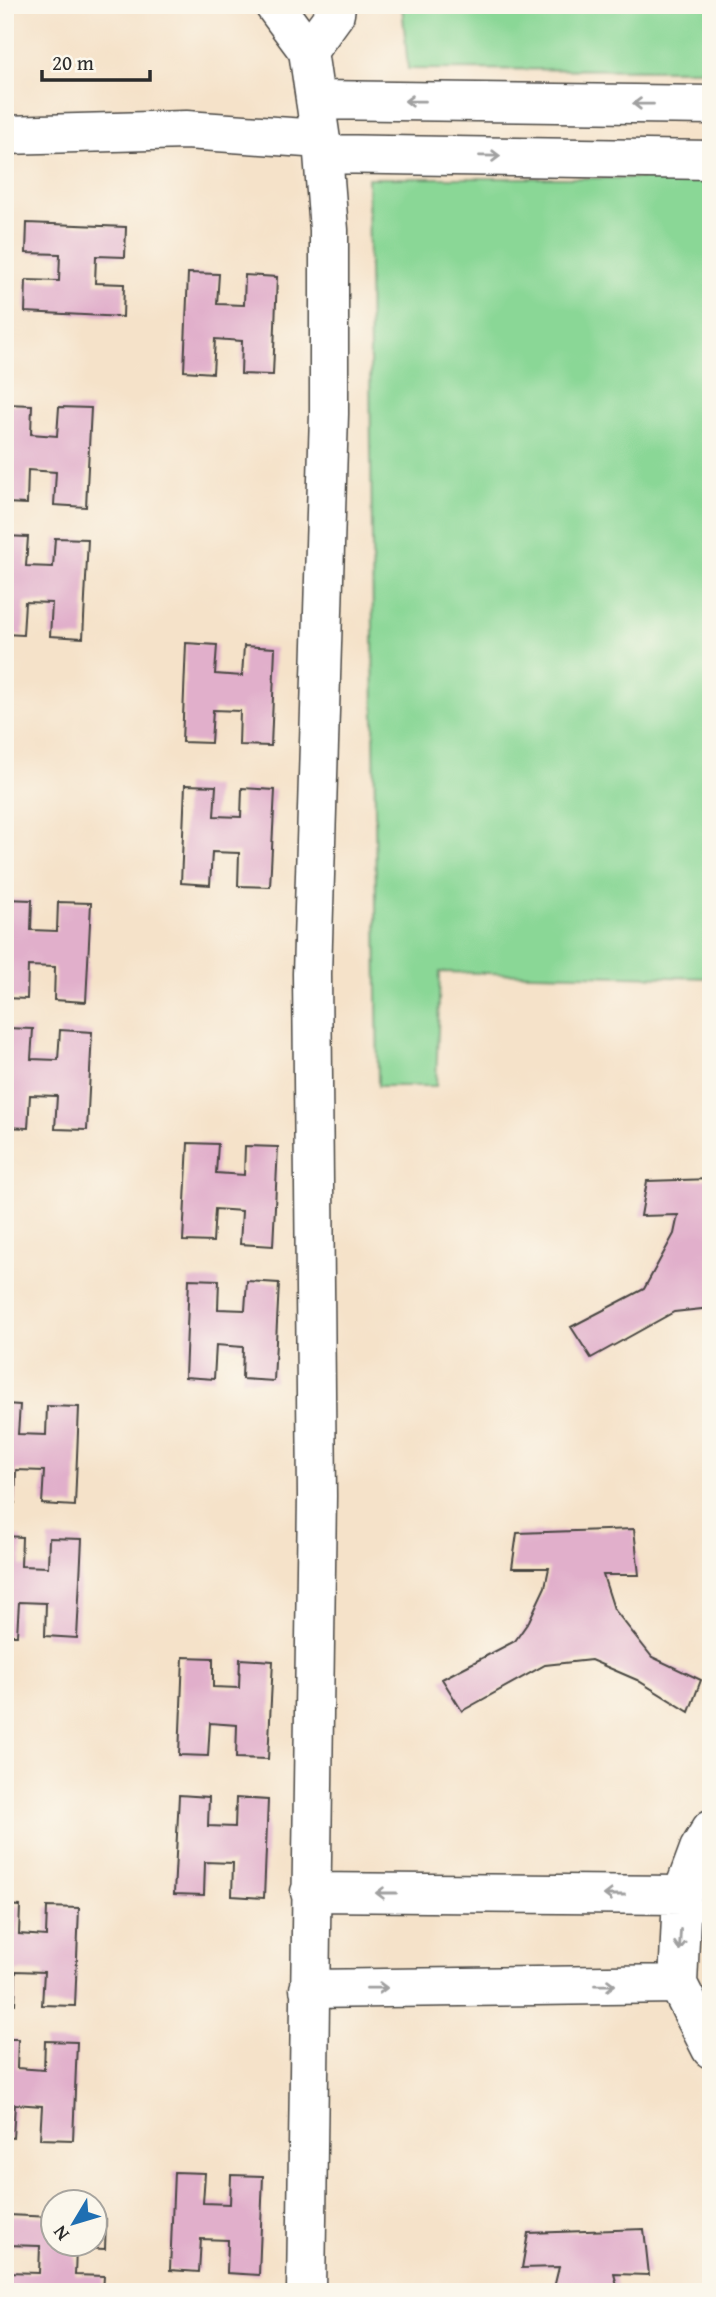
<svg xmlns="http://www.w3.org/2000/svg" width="716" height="2297" font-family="'Gentium Book Plus',serif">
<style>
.green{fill:#8ad796;stroke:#5a8160;stroke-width:2}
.building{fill:#e1afcb}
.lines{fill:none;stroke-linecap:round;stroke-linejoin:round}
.minor-casing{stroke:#494643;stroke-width:41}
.minor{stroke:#fff;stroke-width:38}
.oneway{stroke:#a0a0a0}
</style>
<rect width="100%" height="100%" fill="#fbf7ec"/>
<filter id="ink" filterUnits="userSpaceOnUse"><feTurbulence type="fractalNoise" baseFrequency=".0143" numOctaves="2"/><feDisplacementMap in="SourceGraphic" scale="14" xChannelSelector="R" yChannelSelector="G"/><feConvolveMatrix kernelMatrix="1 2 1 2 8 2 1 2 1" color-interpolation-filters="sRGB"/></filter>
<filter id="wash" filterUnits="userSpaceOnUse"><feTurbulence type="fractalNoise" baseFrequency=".00686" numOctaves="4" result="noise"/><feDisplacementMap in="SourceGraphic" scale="28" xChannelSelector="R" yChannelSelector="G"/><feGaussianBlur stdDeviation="1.57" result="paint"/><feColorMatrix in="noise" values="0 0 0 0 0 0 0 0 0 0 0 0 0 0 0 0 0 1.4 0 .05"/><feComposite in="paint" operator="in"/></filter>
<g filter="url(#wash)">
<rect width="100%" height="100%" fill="#f5e2c9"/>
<!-- green -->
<path class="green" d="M402,5h309v65l-303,-1z
M368,178h343v800l-271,-6 -4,114h-58z"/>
<g id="blocks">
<!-- building -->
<path class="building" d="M27,223l99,4 -1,30 -29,-1 -1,27 29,1 -1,33 -98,-5 1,-32 33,1 1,-27 -34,-1z
M188,273l31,1 -2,30 27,1 1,-30 32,2 -4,98 -32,-1 1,-33 -27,-2 -2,34 -29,-2z
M5,404l27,1 -1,29 26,2 2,-29 32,1 -5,99 -32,-2 2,-33 -28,-2 -1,34 -22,-1z
M5,536l23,1 -2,29 27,1 2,-29 33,1 -5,99 -33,-2 2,-33 -27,-1 -2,33 -18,-1z
M186,643l31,2 -2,29 27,2 2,-30 31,2 -4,98 -32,-1 1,-34 -27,-1 -2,33 -29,-1z
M185,785l31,1 -2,30 27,1 1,-29 33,2 -5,97 -32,-1 1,-33 -27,-1 -2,33 -29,-2z
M5,899l27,1 -1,30 26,1 1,-29 33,1 -5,99 -32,-2 1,-33 -27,-1 -1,33 -22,-1z
M5,1028l28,1 -2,30 27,1 2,-30 32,2 -5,98 -32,-1 2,-33 -27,-1 -2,33 -23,-1z
M188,1143l30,1 -2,29 28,2 1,-29 33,1 -5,99 -33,-2 2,-33 -27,-2 -2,33 -30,-1z
M711,1179v129l-37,4 -83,46 -20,-31 73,-38 30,-55 4,-19 -37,1 6,-35z
M189,1279l30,1 -1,29 27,1 2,-29 32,2 -5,98 -32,-2 1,-32 -27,-2 -2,34 -29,-2z
M5,1404l15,1 -2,29 28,1 1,-29 32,1 -4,99 -33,-2 2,-33 -28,-1 -1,33h-10z
M634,1529l5,46h-36l11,34 38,48 49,23 -12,32 -52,-32 -46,-20 -46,5 -83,46 -20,-32 73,-38 14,-20 16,-34 4,-19h-37l5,-35z
M5,1536l17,1 -1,29 27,1 1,-29 33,1 -5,99 -32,-2 1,-33 -27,-1 -2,33h-12z
M183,1657l30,1v29l26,1 1,-29 33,2 -5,98 -32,-1 1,-33 -27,-2 -2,33 -29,-1z
M179,1795l30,2 -1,29 27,1 1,-29 32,2 -4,98 -32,-2 1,-33 -28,-1 -1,33 -30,-1z
M5,1905l15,1 -1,28 27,2 1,-29 32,1 -4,98 -33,-1 2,-33 -28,-1 -1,33 -10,-1z
M5,2039h13l-1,29 27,2 1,-29 32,1 -4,98 -33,-1 2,-33 -27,-2 -2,34 -8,-1z
M174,2172l31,1 -2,30 27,1 1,-29 32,1 -4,99 -32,-2 1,-33 -27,-1 -2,33 -29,-2z
M8,2215l44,2v27h42v-25h12l-1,30 -29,-1 -1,27 29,1 -1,16h-98l1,-20 33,1 1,-27 -33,-1z
M644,2229l5,46 -35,-1 5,18h-66l6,-25 -37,1 6,-35z"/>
</g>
</g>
<g filter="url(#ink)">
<use href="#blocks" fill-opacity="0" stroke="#494643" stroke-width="2"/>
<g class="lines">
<!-- minor casing -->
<g class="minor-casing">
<path id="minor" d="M274,5l34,46 15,103 6,76v184l-17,560 5,522 -11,796
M308,51l27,-37 1,-9
M315,100l396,5
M5,135l181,-5 135,9
M323,154l388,6
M711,1829l-12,20 -17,46 -4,89 33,65
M310,1892l372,3
M309,1989l369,-5"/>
</g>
<!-- minor -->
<use href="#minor" class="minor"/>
</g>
<!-- one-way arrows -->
<defs><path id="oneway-shaft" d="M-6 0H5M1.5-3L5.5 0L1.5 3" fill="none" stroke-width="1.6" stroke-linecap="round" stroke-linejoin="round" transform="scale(1.75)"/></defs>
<g class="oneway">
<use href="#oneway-shaft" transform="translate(415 101) rotate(-179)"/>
<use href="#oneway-shaft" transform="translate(643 104) rotate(-179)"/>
<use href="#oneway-shaft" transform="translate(490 156) rotate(1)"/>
<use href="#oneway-shaft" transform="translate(386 1893) rotate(-180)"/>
<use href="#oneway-shaft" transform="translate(614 1895) rotate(-180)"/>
<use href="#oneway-shaft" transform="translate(680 1940) rotate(93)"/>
<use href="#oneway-shaft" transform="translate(605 1985) rotate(-1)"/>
<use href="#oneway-shaft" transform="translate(377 1988) rotate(-1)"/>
</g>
</g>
<!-- margin -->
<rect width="716" height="2297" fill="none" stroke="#fbf7ec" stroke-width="28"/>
<!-- north arrow -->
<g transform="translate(74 2223) rotate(232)"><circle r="33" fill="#fbf7ec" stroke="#a8a59f" stroke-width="2"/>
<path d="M0-5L12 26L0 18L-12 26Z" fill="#1f6fb2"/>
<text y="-10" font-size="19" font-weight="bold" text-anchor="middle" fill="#2b2b2b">N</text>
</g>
<!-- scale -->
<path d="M42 70v10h108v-10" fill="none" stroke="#2b2b2b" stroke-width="3.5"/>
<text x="52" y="70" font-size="21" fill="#2b2b2b" stroke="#fbf7ec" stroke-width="5" paint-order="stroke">20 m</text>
</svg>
